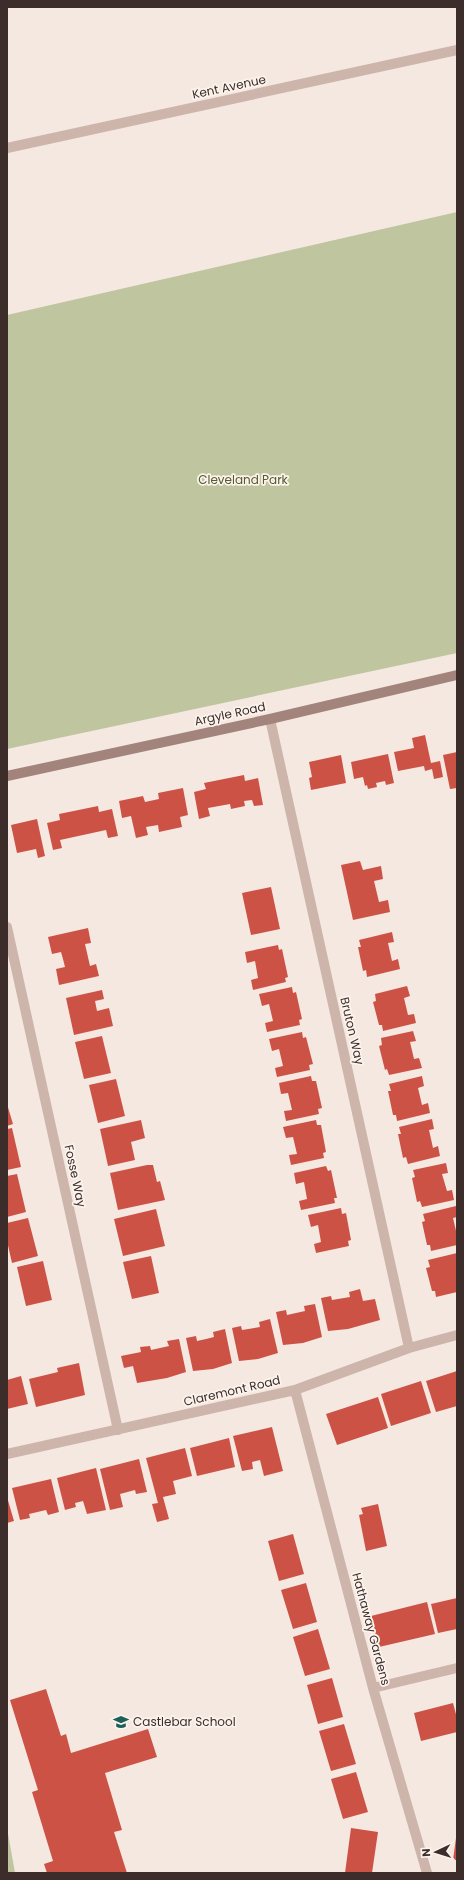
<svg xmlns="http://www.w3.org/2000/svg" width="464" height="1880" font-family="Poppins,sans-serif">
<style>
.green{fill:#bec59f}
.building{fill:#cd5246}
.lines{fill:none;stroke-linecap:round;stroke-linejoin:round}
.street{stroke:#ceb5ab;stroke-width:10}
.secondary{stroke:#a2847c;stroke-width:10}
.labels{text-anchor:middle;stroke-width:3.5;stroke-linejoin:round;paint-order:stroke}
.street-label{font-size:12px;fill:#3c2d2a;stroke:#fcf3ed}
.park-label{font-size:12px;fill:#525c2c;stroke:#fcf3ed}
.poi-label{font-size:12px;fill:#3c2d2a;stroke:#fcf3ed;text-anchor:start}
</style>
<rect width="100%" height="100%" fill="#f5e8e0"/>
<!-- green -->
<path class="green" d="M457,212v441l-450,96v-434z
M7,1828l8,45h-8z"/>
<!-- building -->
<path class="building" d="M425,735l6,28 9,-2 3,16 -9,2 -2,-10 -7,2 -1,-5 -26,5 -4,-19 20,-4 -2,-10z
M457,752v36l-7,1 -7,-34z
M388,754l6,29 -8,2 -1,-4 -9,2 1,4 -9,2 -1,-4 -2,1 -2,-9 -9,2 -3,-17z
M341,755l5,28 -35,7 -2,-12 3,-1 -3,-15z
M244,775l1,6 13,-3 5,27 -9,1 -2,-6 -8,1 1,5 -14,3 -1,-5 -22,4 2,8 -11,3 -5,-27 12,-3 -2,-6z
M183,788l5,27 -8,2 2,10 -23,5 -1,-7 -12,2 2,8 -12,3 -5,-22 -9,2 -3,-17 24,-5 2,6 14,-3 -1,-6z
M98,806l1,6 13,-3 6,27 -10,2 -2,-8 -46,10 2,8 -9,2 -6,-27 13,-3 -1,-6z
M37,819l8,37 -7,2 -2,-9 -19,4 -6,-28z
M360,861l3,9 18,-4 2,13 -9,2 5,21 9,-2 2,12 -37,8 -12,-55z
M271,887l9,42 -29,6 -9,-42z
M88,928l3,15 -6,1 5,22 6,-2 3,12 -40,9 -3,-16 9,-2 -2,-8 -2,-7 -9,2 -4,-17z
M392,932l2,10 -6,1 4,18 6,-2 2,10 -33,8 -1,-7 -3,1 -5,-24h3l-2,-7z
M278,945l1,5 3,-1 6,28 -3,1 1,4 -33,8 -2,-10 7,-2 -3,-17 -8,2 -2,-11z
M407,986l3,10 -6,2 4,17 6,-1 2,9 -33,8 -1,-6h-3l-6,-23 3,-1 -1,-7z
M292,987l1,6 3,-1 6,27 -3,1 1,5 -33,7 -2,-9 8,-2 -4,-17 -7,2 -3,-12z
M102,990l2,9 -9,2 2,10 12,-3 4,18 -39,9 -8,-37z
M413,1031l3,10 -6,1 4,17 5,-1 3,10 -33,7 -2,-6 -2,1 -6,-24 3,-1 -1,-7z
M302,1032l1,6 3,-1 7,27 -4,1 1,5 -33,7 -2,-9 8,-2 -4,-17 -7,2 -3,-12z
M102,1036l9,37 -27,6 -9,-37z
M311,1076l1,5h4l6,27 -4,1 1,5 -33,7 -2,-10 8,-1 -4,-17 -7,1 -2,-11z
M422,1076l2,10 -6,2 4,17 6,-2 2,10 -33,8 -1,-6h-3l-5,-24h3l-2,-7z
M116,1079l9,37 -27,7 -9,-38z
M7,1104l6,20 -6,2z
M432,1119l2,10 -5,1 4,18 5,-2 2,10 -32,8 -2,-7 -3,1 -5,-24h3l-2,-7z
M141,1120l4,18 -14,4 4,18 -27,6 -8,-37z
M316,1120l1,5h4l5,27 -3,1 1,5 -33,7 -2,-10 8,-1 -4,-17 -7,1 -3,-11z
M12,1128l9,39 -14,3v-41z
M446,1163l2,10 -6,1 5,17 5,-1 2,10 -32,7 -2,-6 -3,1 -5,-24 3,-1 -2,-7z
M147,1165h6l4,17 3,-1 5,19 -47,10 -8,-37z
M326,1166l2,5 3,-1 6,28h-3l1,5 -34,7 -2,-9 8,-2 -3,-17 -8,2 -2,-11z
M17,1174l9,38 -19,5v-41z
M456,1206l1,11 -4,1 4,17v10l-26,6 -1,-6h-3l-5,-23 3,-1 -2,-7z
M341,1208l1,6 4,-1 5,27 -3,1 1,5 -33,7 -2,-9 7,-2 -3,-17 -7,2 -3,-12z
M156,1209l9,37 -42,10 -9,-37z
M28,1218l10,38 -26,7 -5,-22v-18z
M457,1253v39l-21,5 -1,-6h-3l-6,-23 4,-1 -2,-7z
M151,1256l8,37 -27,6 -9,-37z
M43,1261l9,39 -26,6 -9,-39z
M360,1289l3,12 12,-2 5,21 -32,9 -20,2 -7,-33 10,-2 1,4 18,-3 -1,-5z
M315,1304l7,33 -19,6 -20,2 -7,-33 10,-2 1,5 18,-4 -1,-5z
M270,1319l8,34 -20,6 -19,2 -7,-33 9,-2 1,4 18,-3 -1,-5z
M225,1329l7,34 -19,6 -20,2 -7,-33 10,-2 1,5 9,-2 8,-2 -1,-5z
M179,1339l7,33 -19,6 -30,5 -4,-17 -9,2 -3,-12 20,-4 -1,-5 10,-1 1,4 18,-4 -2,-5z
M79,1363l6,32 -49,12 -7,-28 29,-7 -1,-4z
M457,1371v35l-21,6 -10,-31z
M21,1376l7,28 -21,5v-29z
M421,1381l10,32 -40,13 -10,-32z
M378,1397l10,31 -51,17 -11,-31z
M272,1427l11,44 -19,5 -4,-16 -8,2 1,7 -11,2 -9,-35z
M229,1438l6,29 -38,9 -7,-28z
M185,1448l7,28 -19,5 3,13 -13,3 6,22 -12,3 -5,-18 6,-1 -12,-45z
M139,1459l8,33 -11,2 -1,-4 -15,4 3,13 -13,3 -10,-41z
M96,1468l10,42 -19,4 -4,-13 -8,2 1,4 -11,3 -8,-32z
M51,1479l8,33 -11,3 -2,-5 -17,4 1,4 -10,2 -8,-32z
M7,1497l7,24 -7,2z
M378,1504l9,42 -21,5 -7,-36 4,-1 -2,-6z
M293,1534l11,40 -25,7 -11,-40z
M306,1583l11,39 -24,7 -12,-39z
M457,1598v31l-19,4 -7,-29z
M427,1602l8,32 -56,13 -8,-31z
M318,1629l12,40 -25,7 -12,-39z
M332,1678l11,39 -25,7 -11,-39z
M46,1689l15,47 5,-2 5,19 77,-24 9,28 -52,16 17,57 -8,2 13,41h-80l-3,-9 9,-3 -21,-69 6,-2 -28,-90z
M453,1703l4,15v14l-36,9 -7,-28z
M344,1724l12,40 -25,7 -12,-40z
M356,1772l12,40 -25,7 -12,-40z
M351,1828l27,4 -6,41h-27z
M456,1838h1v22h-4z"/>
<g class="lines">
<!-- street -->
<path class="street" d="M7,148l450,-98
M270,719l139,629
M7,927l111,503
M295,1390l78,298 54,185
M7,1454l288,-64 114,-42 48,-13
M373,1688l84,-20"/>
<!-- secondary -->
<path class="secondary" d="M7,776l263,-57 187,-44"/>
</g>
<!-- icons -->
<defs>
<g id="school-bare" transform="scale(1.2)"><path d="M0-5L7-2L0 1L-7-2ZM-4 1L0 2.5L4 1V4Q0 6-4 4Z" fill="#1d605a" stroke="#fcf3ed" stroke-width="2.5" paint-order="stroke"/></g>
</defs>
<g fill-rule="evenodd">
<use href="#school-bare" x="121" y="1722"/>
</g>
<g class="labels">
<!-- street labels -->
<g class="street-label">
<text transform="translate(229 87) rotate(-12)" y="4">Kent Avenue</text>
<text transform="translate(230 714) rotate(-12)" y="4">Argyle Road</text>
<text transform="translate(352 1031) rotate(77)" y="4">Bruton Way</text>
<text transform="translate(75 1176) rotate(78)" y="4">Fosse Way</text>
<text transform="translate(232 1391) rotate(-13)" y="4">Claremont Road</text>
<text transform="translate(371 1629) rotate(75)" y="4">Hathaway Gardens</text>
</g>
<!-- park labels -->
<g class="park-label">
<text x="243" y="484">Cleveland Park</text>
</g>
<!-- poi labels -->
<g class="poi-label">
<text x="133" y="1726">Castlebar School</text>
</g>
</g>
<!-- border -->
<rect width="464" height="1880" fill="none" stroke="#3c2d2a" stroke-width="16"/>
<!-- north arrow -->
<g transform="translate(436 1852) rotate(266)" stroke="#fcf3ed" stroke-width="3" paint-order="stroke">
<path d="M0-3L7 15L0 10L-7 15Z" fill="#3c2d2a"/>
<text y="-6" font-size="11" font-weight="bold" text-anchor="middle" fill="#3c2d2a">N</text>
</g>
</svg>
